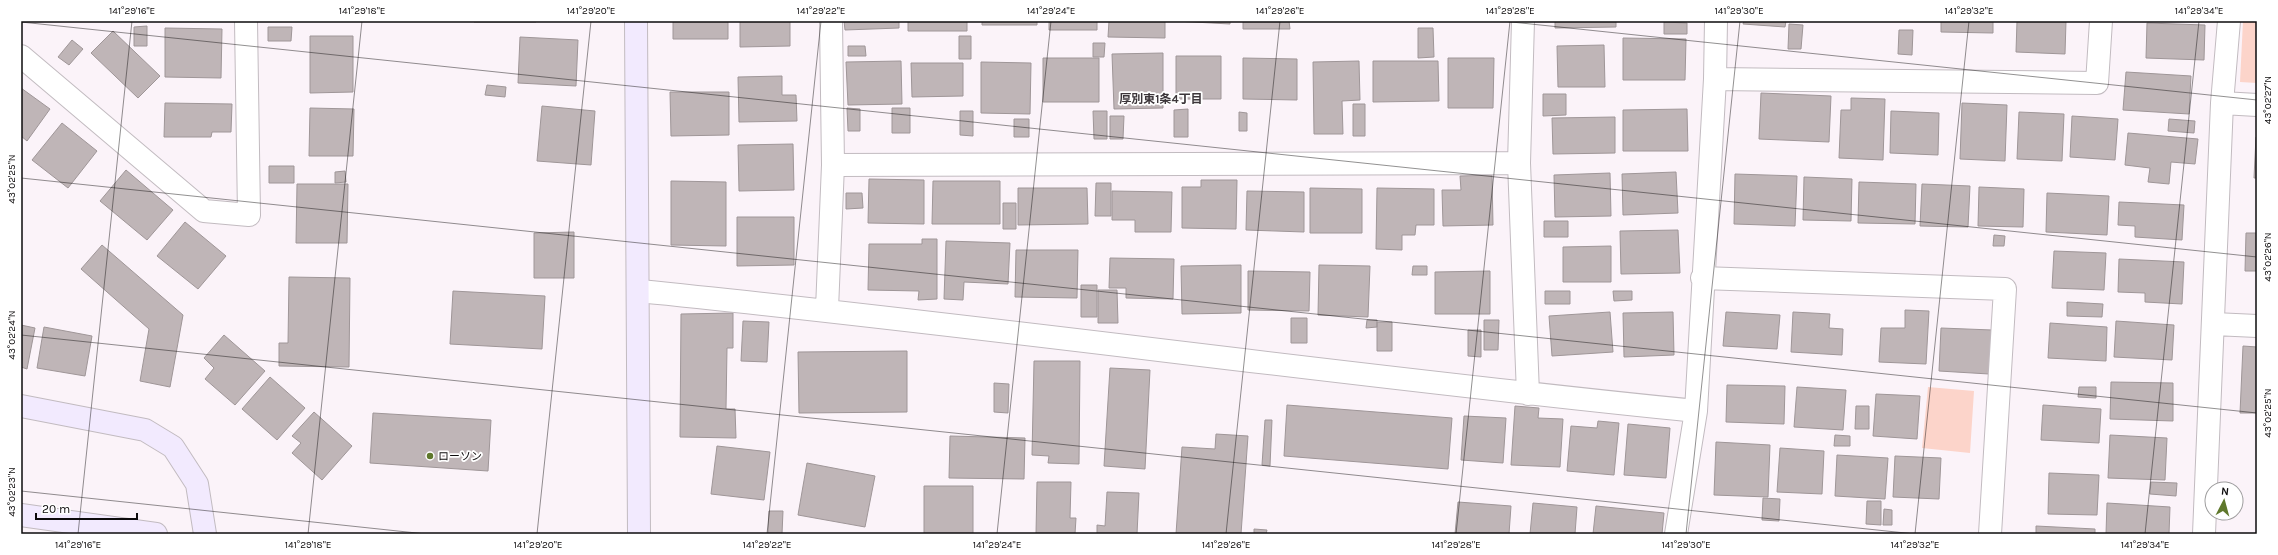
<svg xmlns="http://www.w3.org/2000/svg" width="2278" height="555" font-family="Karla,'Noto Sans JP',sans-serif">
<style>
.green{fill:#fcd4ca}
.building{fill:#bfb5b7;stroke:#9f9698}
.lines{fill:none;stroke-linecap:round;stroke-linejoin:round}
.street-casing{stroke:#c2bbc0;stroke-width:24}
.secondary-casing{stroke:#c2bbc0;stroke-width:24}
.street{stroke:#fff;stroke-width:22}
.secondary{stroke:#f2eafe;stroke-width:22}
.ticks{fill:none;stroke:#0d0b0c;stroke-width:1;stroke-opacity:0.45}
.poi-dot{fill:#5f782c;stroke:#fff;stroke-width:1.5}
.labels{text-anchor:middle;stroke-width:3.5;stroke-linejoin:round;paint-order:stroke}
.poi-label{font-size:11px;fill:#0d0b0c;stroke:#fff;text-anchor:start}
.neighbourhood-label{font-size:12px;font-weight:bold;fill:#3c363a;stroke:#fff}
.neatline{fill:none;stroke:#0d0b0c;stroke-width:1.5}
.ticks-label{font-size:10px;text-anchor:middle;fill:#0d0b0c}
</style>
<rect width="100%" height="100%" fill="#fbf3f9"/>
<!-- green -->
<path class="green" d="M2243,21h14v62l-17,-1z
M1928,387l46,4 -4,62 -48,-5z"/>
<!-- building -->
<path class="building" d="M474,21h62v1h-62z
M673,21h55v18h-55z
M740,21h50v25l-50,1z
M844,21h55v7l-54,2z
M908,21h59v10h-59z
M982,21h55v4h-55z
M1049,21h48v9h-48z
M1109,21h56v17l-57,-1z
M1175,21h55v3z
M1243,21h46l1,8h-47z
M1555,21h61v6l-61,1z
M1744,21h42l-1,6 -42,-3z
M1941,21h52v12l-52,-1z
M2017,21h49l-1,33 -49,-2z
M1664,22l23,1v11h-23z
M2147,23l58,2 -1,35 -58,-2z
M1789,24l14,1 -2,24h-13z
M147,26v20h-13v-19z
M268,27h24l-1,14h-23z
M165,28l57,1 -1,49 -56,-1z
M1418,28h15l1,29 -16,1z
M1899,30h14l-1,25 -14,-1z
M113,31l47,45 -22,22 -47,-45z
M310,36h43v56l-43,1z
M959,36h12v23h-12z
M520,37l58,3 -2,46 -58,-3z
M1623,38l63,1 -1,41h-62z
M72,40l11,9 -14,16 -11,-8z
M1093,43h12l-1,14h-11z
M1604,45l1,42h-47l-1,-41z
M848,46h17l1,10h-18z
M1163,53v55l-49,1 -2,-55z
M1176,56h45v43h-45z
M1043,58h56v44h-56z
M1243,58l54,1v41l-54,-1z
M1448,58h46l-1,50h-45z
M901,61l1,43 -54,1 -2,-43z
M1359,61l1,39 -18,1 1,33h-29l-1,-72z
M1373,61h65l1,40 -66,1z
M981,62l50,1 -1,51 -49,-1z
M911,63h52v33l-51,1z
M2126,72l65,4 -2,38 -66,-4z
M782,76v19h14l1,26 -58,1 -1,-45z
M487,85l19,2 -1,10 -20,-2z
M21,88l29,21 -23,32 -6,-5z
M670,92h59v43l-58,1z
M1761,93l70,3 -2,46 -70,-3z
M1543,94h23v21l-23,1z
M1851,98l34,1 -2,61 -44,-2 2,-48h10z
M165,103l67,1 -1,28h-19l-1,5h-47z
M1962,103l45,2 -2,56 -45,-2z
M1353,104h12v32h-12z
M542,106l53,5 -4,54 -54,-4z
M310,108l44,1 -1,47h-44z
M847,108l13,1v22h-12z
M892,108h18v25h-18z
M1188,109v28h-14v-27z
M1687,109l1,42h-65v-41z
M960,111h13v25l-13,-1z
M1093,111h14v28h-13z
M1891,111l48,2 -1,42 -48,-2z
M1239,112l8,1v18h-8z
M2019,112l45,2 -2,47 -45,-2z
M1110,116h14l-1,23h-13z
M2072,116l46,3 -3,41 -45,-3z
M1615,117v36l-62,1 -1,-36z
M1014,119h15v18h-15z
M2169,119l26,2 -1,12 -26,-2z
M62,123l35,28 -29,37 -36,-28z
M2128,133l70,6 -3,25 -24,-2 -2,22 -21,-2 2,-14 -25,-3z
M2256,137h1v41h-3z
M793,144l1,46 -55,1 -1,-46z
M269,166h25v17h-25z
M126,170l47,40 -26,30 -47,-39z
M345,171l1,11 -11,1v-11z
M1676,172l2,41 -55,2 -1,-41z
M1610,173l1,43 -56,1 -1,-42z
M1735,174l62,2 -2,50 -61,-2z
M1492,175l1,50 -50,1 -1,-36h19l-1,-14z
M1804,177l48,2 -1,42 -48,-1z
M869,179l55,1v44l-56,-1z
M1201,180h36l-1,49 -54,-1v-41h19z
M671,181l55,1v64l-55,-1z
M933,181h67v43h-68z
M1859,182l57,2 -1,40 -57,-1z
M1096,183h15v33h-16z
M297,184h51l-1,59h-51z
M1922,184l48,2 -2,41 -48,-1z
M1979,187l45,2 -1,38 -45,-1z
M1018,188h69l1,36 -70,1z
M1310,188l52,1v44h-52z
M1377,188l57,1v36h-18l-1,10h-13v15l-26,-1z
M1112,191l60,1 -1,40h-36v-12h-23z
M1247,191l57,1v40l-58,-2z
M846,193h16l1,15 -17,1z
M2047,193l62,3 -2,39 -61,-3z
M2119,202l65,3 -2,35 -47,-3v-11l-17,-1z
M1003,203h13v26h-13z
M737,217h57v48l-57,1z
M1544,221h24v16h-24z
M185,222l41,34 -28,33 -41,-33z
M1678,230l2,43 -59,1 -1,-43z
M574,232v46h-40v-45z
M2246,233h11v38h-12z
M1994,235l11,1 -1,10h-11z
M922,239h15v60l-19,1 1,-9 -51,-1 1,-46h53z
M946,241l64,2 -2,41 -44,-2 -1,18 -19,-1z
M102,245l81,70 -13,72 -30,-6 9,-52 -68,-60z
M1611,246v36h-48v-35z
M1016,250h62l-1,48 -62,-1z
M2054,251l52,2 -2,37 -52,-2z
M1110,258l64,1 -1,40 -47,-1v-10h-17z
M2119,259l65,3 -2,42 -37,-2v-9l-27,-1z
M1241,265v48l-59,1 -1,-48z
M1319,265l51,1 -2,51 -50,-2z
M1413,266h14v9h-15z
M1248,271l62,1 -1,39 -61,-1z
M1490,271v43h-55v-42z
M289,277l61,1 -1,89 -70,-1v-23h9z
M1081,285h16v32h-16z
M1098,290h19l1,33h-20z
M453,291l92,5 -3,53 -92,-5z
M1545,291h25v13h-25z
M1613,291h19v9l-18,1z
M2067,302l36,2 -1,13 -35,-1z
M1905,310l24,1 -3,53 -47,-2 2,-34h24z
M1610,312l3,40 -61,4 -3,-40z
M1673,312l1,43 -50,2 -1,-44z
M1726,312l54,3 -3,34 -54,-3z
M1793,312l37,2 -1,14 14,1 -1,26 -51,-3z
M733,313v35h-6l-1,61h9l1,29 -56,-1 1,-123z
M1291,318h16v25h-16z
M1367,320h10v7l-11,1z
M1484,320h15l-1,30h-14z
M743,321l26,1 -2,40 -26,-1z
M2116,321l58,4 -2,35 -58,-3z
M1377,322h15v29h-15z
M2050,323l57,4 -1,34 -58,-3z
M21,325l14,3 -8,41 -6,-2z
M44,327l48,9 -7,40 -48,-8z
M1941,328l51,2 -3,44 -50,-3z
M1468,330h13v27l-13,-1z
M224,335l41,36 -30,34 -30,-26 9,-11 -10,-10z
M2243,346l14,1v66h-17z
M907,351v61l-108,1 -1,-61z
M1034,361h46l-1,103 -31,-1 1,-7 -17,-1z
M1110,368l40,2 -5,99 -41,-3z
M270,377l35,31 -28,32 -35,-31z
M2111,382l62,1v38l-63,-2z
M994,383l15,1 -1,29 -14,-1z
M1727,385l58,1 -1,38 -58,-2z
M1797,387l49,3 -3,40 -49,-3z
M2079,387h17v11l-18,-1z
M1876,394l44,2 -3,43 -44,-3z
M1287,405l165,13 -4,51 -164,-13z
M2043,405l58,4 -2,34 -58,-3z
M1515,406l24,2 -1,10 25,1 -3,48 -49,-2z
M1856,406h13v23h-14z
M314,412l38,34 -30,34 -30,-27 9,-10 -9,-7z
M373,413l118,7 -3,51 -118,-8z
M1464,416l42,2 -3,45 -42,-3z
M1265,420h7l-2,46 -8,-1z
M1598,421l21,2 -5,52 -47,-4 4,-45 26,2z
M1628,424l42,4 -4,50 -42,-3z
M1216,434l32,2 -7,98h-65l6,-87 33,2z
M1835,435l15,1v10h-16z
M2110,435l57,3 -2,42 -57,-2z
M950,436l75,2 -1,41 -75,-1z
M1716,442l54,3 -2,52 -54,-2z
M717,446l53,6 -6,48 -53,-6z
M1780,448l44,3 -2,43 -45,-2z
M1837,455l51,3 -3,41 -50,-3z
M1895,456l46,2 -2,41 -46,-2z
M807,463l68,13 -10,51 -67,-12z
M2049,473l50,2 -2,40 -49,-1z
M1037,482h34l-1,36h6l-1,16h-39z
M2151,482l26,1 -1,13 -26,-2z
M924,486h49v48h-49z
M1107,492l32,1 -2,41h-40v-9l8,1z
M1763,498l17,1 -1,22 -17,-1z
M1867,501h14v24l-15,-1z
M1458,502l53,4 -2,28h-54z
M1533,503l44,4 -2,27h-45z
M2107,503l63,4 -1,27h-63z
M1596,506l68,7 -2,21h-69z
M1884,509l8,1v15h-9z
M769,511h14l-1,23h-14z
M2036,526l59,3v5h-59z
M1254,529l13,1 -1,4h-12z"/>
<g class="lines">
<!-- street casing -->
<g class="street-casing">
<path id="street" d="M1523,21l-4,142 9,231
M21,56l183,155 45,4 -3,-194
M1715,79l382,4 4,-62
M2222,103l35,2
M833,165l686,-2
M1702,278l303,11 -15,245
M639,291c353,35 704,85 1057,120
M827,309l6,-144 -2,-144
M2214,324l43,2
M1676,534l20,-123 19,-332 1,-58
M2204,534l18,-431 7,-82"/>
</g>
<!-- secondary casing -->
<g class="secondary-casing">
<path id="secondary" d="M636,21l3,513
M21,406l124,24 28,17 24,37 8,50
M21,515l135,19"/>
</g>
<!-- street -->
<use href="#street" class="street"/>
<!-- secondary -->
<use href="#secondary" class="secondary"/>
</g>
<!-- ticks -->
<path class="ticks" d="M1502,21l755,79M21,22l2236,235M21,178l2236,235M21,335l1894,199M21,491l405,43M78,534l54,-513M308,534l54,-513M537,534l54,-513M767,534l54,-513M997,534l54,-513M1226,534l54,-513M1456,534l54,-513M1686,534l54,-513M1915,534l54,-513M2145,534l54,-513"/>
<!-- markers -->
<circle class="poi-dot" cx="430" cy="456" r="4"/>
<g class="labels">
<!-- poi labels -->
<g class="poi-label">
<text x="438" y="460">ローソン</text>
</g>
<!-- neighbourhood labels -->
<g class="neighbourhood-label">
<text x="1161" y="103">厚別東1条4丁目</text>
</g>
</g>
<!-- border -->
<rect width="2278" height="555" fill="none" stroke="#ffffff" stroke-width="44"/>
<!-- north arrow -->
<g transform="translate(2224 501) rotate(6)"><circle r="19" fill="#ffffff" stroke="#9e9d9e"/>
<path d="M0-3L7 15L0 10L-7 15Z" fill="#5f782c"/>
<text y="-6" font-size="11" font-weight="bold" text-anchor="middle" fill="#0d0b0c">N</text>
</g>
<!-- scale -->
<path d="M36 513v6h101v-6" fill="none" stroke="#0d0b0c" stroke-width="2"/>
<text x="42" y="513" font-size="12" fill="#0d0b0c" stroke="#ffffff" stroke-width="3" paint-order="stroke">20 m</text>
<rect x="22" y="22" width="2234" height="511" class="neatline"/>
<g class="ticks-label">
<text x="132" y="14">141°29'16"E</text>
<text x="362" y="14">141°29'18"E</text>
<text x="591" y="14">141°29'20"E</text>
<text x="821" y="14">141°29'22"E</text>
<text x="1051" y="14">141°29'24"E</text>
<text x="1280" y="14">141°29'26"E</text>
<text x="1510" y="14">141°29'28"E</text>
<text x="1739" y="14">141°29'30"E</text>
<text x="1969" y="14">141°29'32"E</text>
<text x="2199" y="14">141°29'34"E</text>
<text transform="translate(2267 100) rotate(-90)" y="4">43°02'27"N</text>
<text transform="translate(11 179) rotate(-90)" y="4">43°02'25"N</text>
<text transform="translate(2267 257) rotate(-90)" y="4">43°02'26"N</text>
<text transform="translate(11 335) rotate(-90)" y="4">43°02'24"N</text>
<text transform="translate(2267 413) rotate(-90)" y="4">43°02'25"N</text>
<text transform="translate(11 492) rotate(-90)" y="4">43°02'23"N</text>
<text x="78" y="548">141°29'16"E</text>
<text x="308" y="548">141°29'18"E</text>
<text x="538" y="548">141°29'20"E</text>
<text x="767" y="548">141°29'22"E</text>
<text x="997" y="548">141°29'24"E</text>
<text x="1226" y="548">141°29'26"E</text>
<text x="1456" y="548">141°29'28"E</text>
<text x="1686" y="548">141°29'30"E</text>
<text x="1915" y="548">141°29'32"E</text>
<text x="2145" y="548">141°29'34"E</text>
</g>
</svg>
